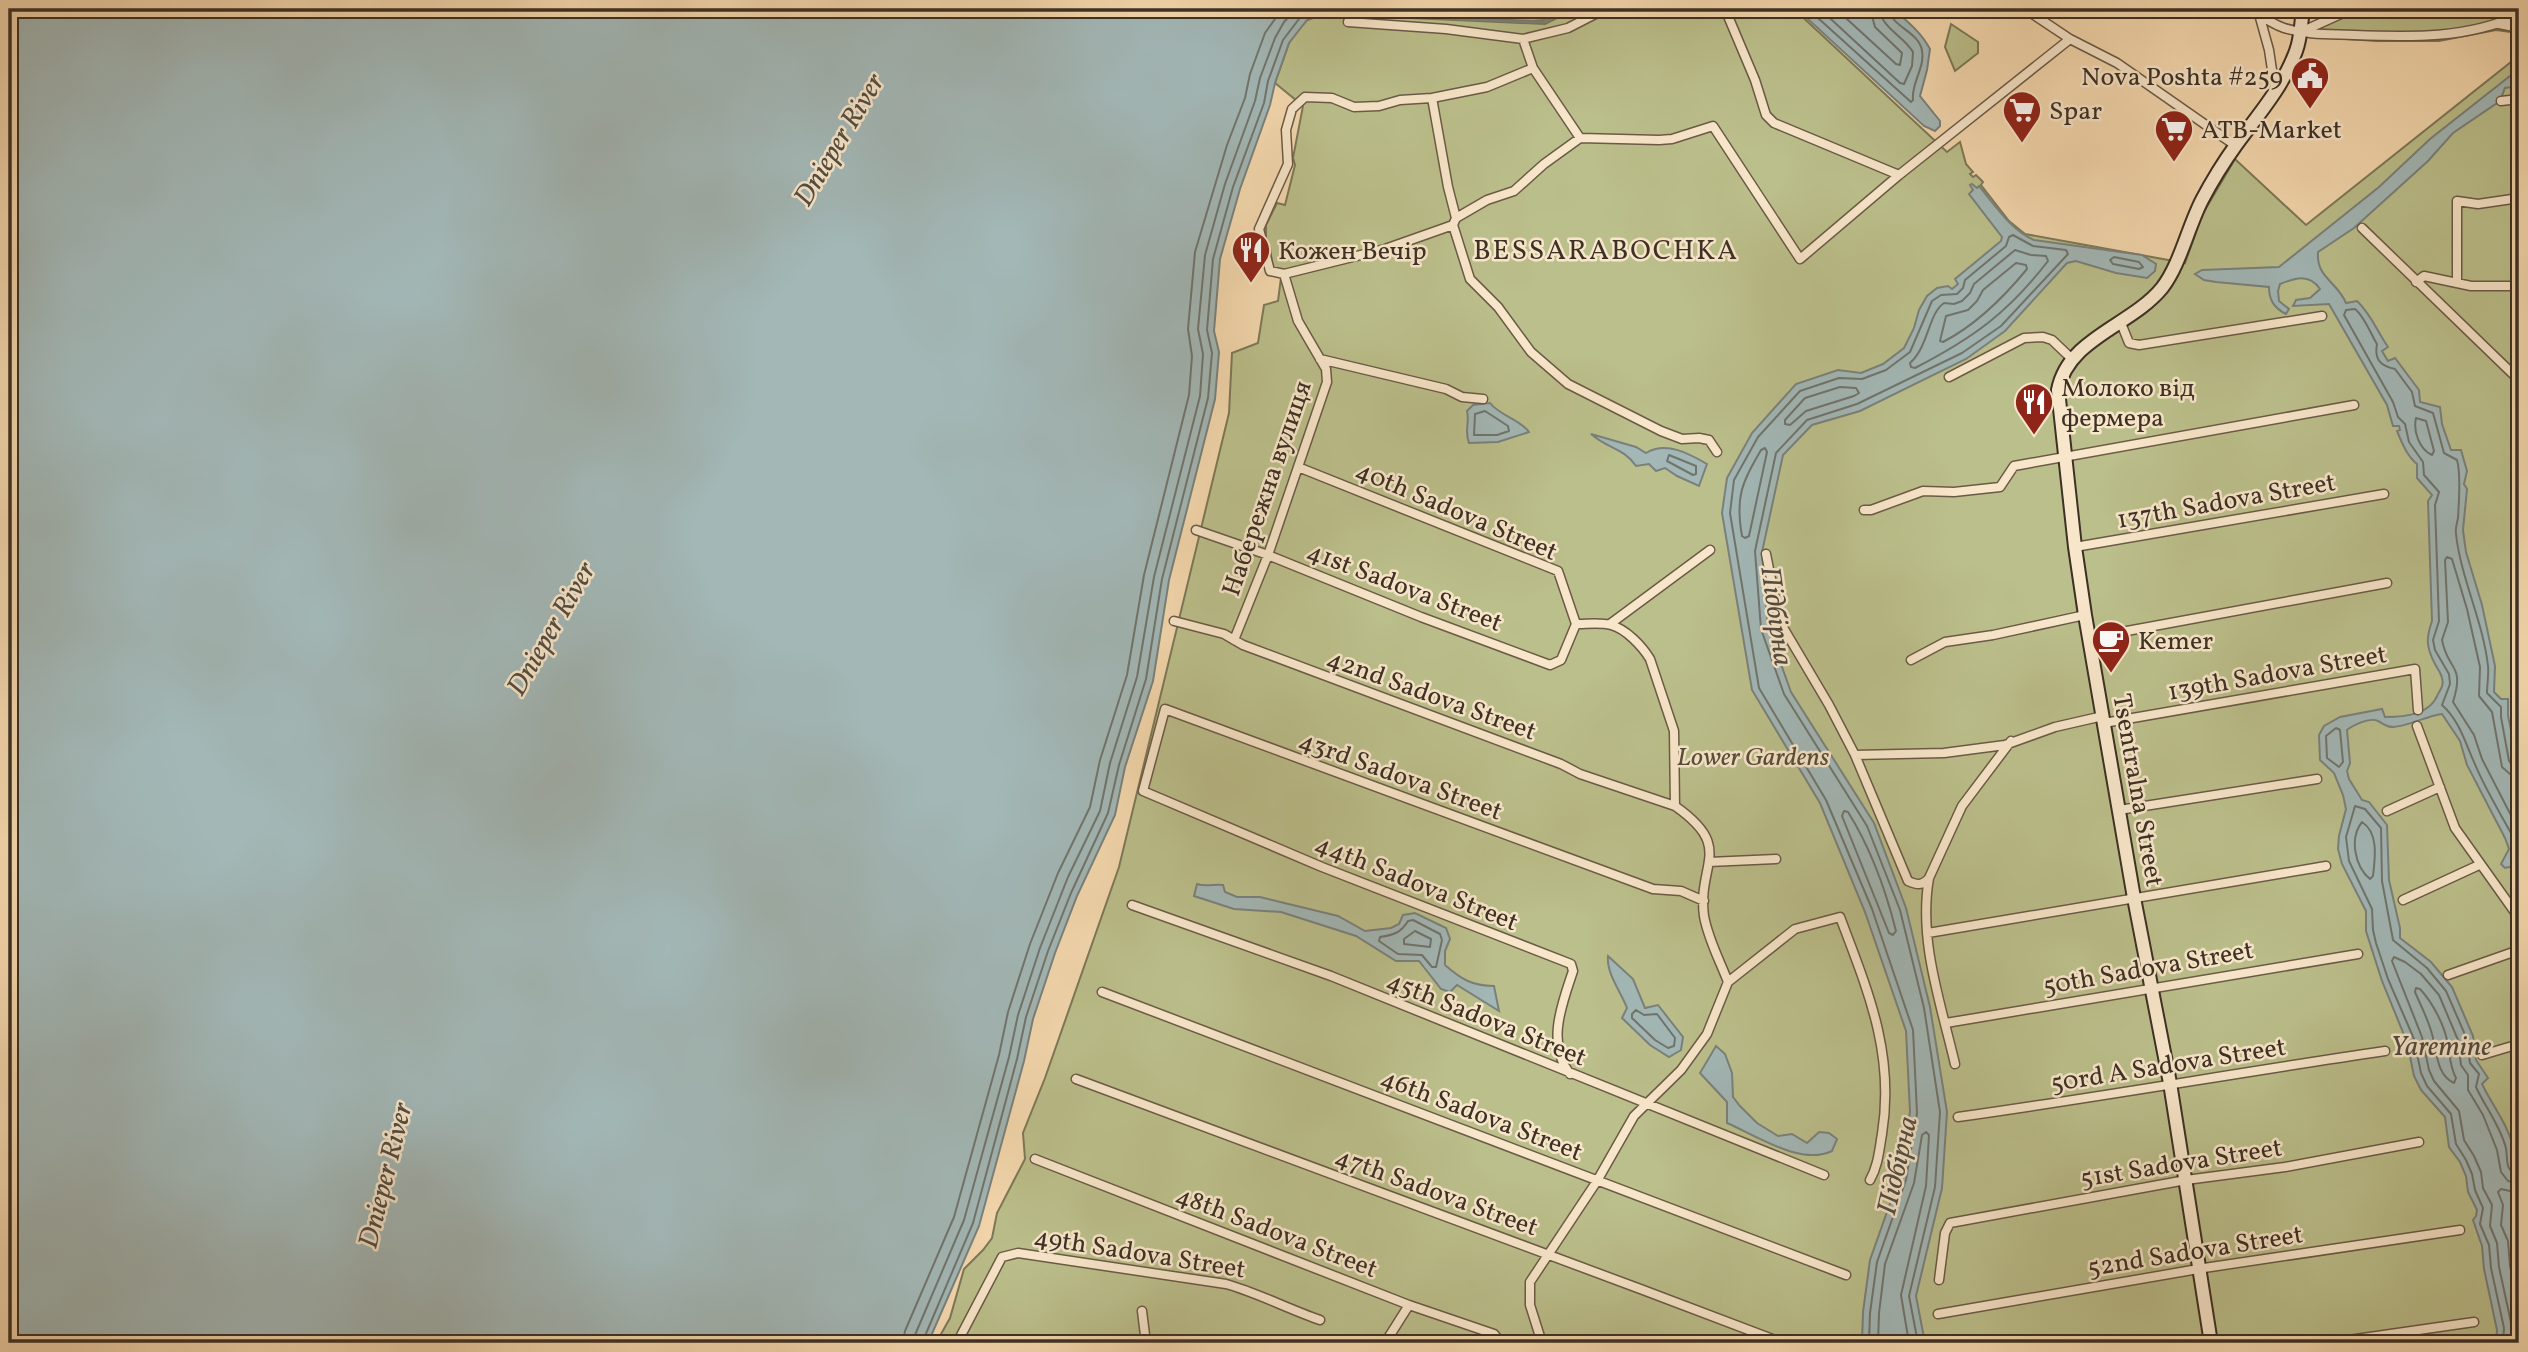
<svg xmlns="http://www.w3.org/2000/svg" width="2528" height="1352" font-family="Vollkorn,serif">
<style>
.green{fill:#bbbf8b;stroke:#7c7858;stroke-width:2}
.water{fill:#a2b7b6;stroke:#7a817c;stroke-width:2}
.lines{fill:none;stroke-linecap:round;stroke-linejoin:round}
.shore{stroke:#70746d;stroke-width:2}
.stream{stroke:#7a817c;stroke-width:2.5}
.street-casing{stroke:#6b5a46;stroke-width:11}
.secondary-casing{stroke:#3d3024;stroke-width:16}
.street{stroke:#f8e6ca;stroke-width:8}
.secondary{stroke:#f8e6ca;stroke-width:12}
.labels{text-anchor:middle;stroke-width:5;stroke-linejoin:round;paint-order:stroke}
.poi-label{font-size:26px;fill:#3d3024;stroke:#f8e6ca;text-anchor:start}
.street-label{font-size:26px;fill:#3d3024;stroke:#f8e6ca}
.park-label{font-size:26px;font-style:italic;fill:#564d39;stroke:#f8e6ca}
.water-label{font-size:28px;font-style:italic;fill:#514b41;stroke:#f8e6ca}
.neighbourhood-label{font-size:28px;letter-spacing:2px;fill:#3d3024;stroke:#f8e6ca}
</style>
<rect width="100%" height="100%" fill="#f5d8ae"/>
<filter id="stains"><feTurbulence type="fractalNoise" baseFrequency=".00286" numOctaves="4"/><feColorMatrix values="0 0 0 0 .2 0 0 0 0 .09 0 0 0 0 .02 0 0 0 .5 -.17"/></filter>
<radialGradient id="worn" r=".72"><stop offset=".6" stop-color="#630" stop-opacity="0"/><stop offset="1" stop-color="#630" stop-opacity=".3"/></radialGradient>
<!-- green -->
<path class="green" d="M1328,9h240l-24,11 -12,1 -204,-10z
M1575,9h219l153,143 13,-10 6,22 7,8 -3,2 3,3 3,-2 7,7 -2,3 28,36 16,13 160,29 17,-48 33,-56 71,66 205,-163 8,-2v1283h-1583l14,-25 14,-49 19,-19 9,-12 5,-25 28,-54 -2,-26 22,-55 74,-211 110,-454 3,-60 26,-10 6,-38 14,-4 4,-31 -9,1 -3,-24 -4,-1v-21l11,-22 8,2 10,-40 -2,-7 10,-52 -28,-23 14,-40 8,-12 10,-11 17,-6 221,10z
M2322,9h197v24l-23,-3 -57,11h-62l-60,-4z
M1951,24l27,18v11l-23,18 -10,-24z"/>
<!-- water -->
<path class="water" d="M9,9h1317l-2,5 -17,6 -18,23 -14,40 -5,22 -30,84 -20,70 -6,72 5,21 -4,47 -46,181 -16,101 -28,86 -10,48 -38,81 -22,57 -22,66 -9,42 -45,165 -51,117h-919z
M1797,9h96c14,12 28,23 37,40l-3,21 -7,26 20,25v5l-5,5 -11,-5z
M2519,74v12l-14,2 -5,13 -47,32 -25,28 -74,67 -36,24c-2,26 19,29 28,51l11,-2c14,13 20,30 31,46l-6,4 6,10 7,-3 24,32 1,12 20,5 2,17 9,26h10l6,21 -3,13 3,5 -4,41 3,22 16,53 13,61 -1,26 7,7h7v17l5,23 6,48v90l-5,-11 -9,2 -4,-4 8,-15 -4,-11 -38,-73 -7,-24 -18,-27c-16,2 -33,12 -49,13 -7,0 -9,-3 -15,-6 -8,-4 -25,4 -31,9l3,33 -3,8 2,8 13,21 7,2 18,23 2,55 11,48v10l31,24 21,25 21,49 3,24 12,18 -6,6c10,21 25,39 31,62 2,10 2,18 6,28v169h-23l1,-13 -13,-61 -2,-23 -9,-26 3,-4 1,-6 -9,-18 -2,-16 -6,-14 -11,-15 -4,-30 -24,-27 -7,-14 -7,-34 -25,-61 -16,-50v-20l-24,-47 -4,-15 1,-13 7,-27 -3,-14 -9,-22 -14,-13 -1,-25 5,-9 16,-9 42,-8 3,8c20,0 45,-2 53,-23 3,-5 6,-9 4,-16 -1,-5 -5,-10 -7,-14 -9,-17 -9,-26 -3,-43l-4,-120 4,-6 -15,-17v-14c-10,-8 -15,-21 -20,-33l3,-1 -1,-4h-6l-6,-21 -58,-101 -36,2 3,-6 14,-2 10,-9c-11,-16 -25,-11 -40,-5l-2,7 1,10 10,8 -3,5c-12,-6 -17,-14 -17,-27l-53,-5 -12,-2 -9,-6 7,-4 77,-3 100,-80 51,-48 80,-63z
M1972,184l5,4 2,-2c16,19 32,44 55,54l108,15 14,9 -1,7 -8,7 -31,-5 -40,-12 -9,2 -62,68 -39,28 -106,52 -48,14 -29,30 -21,97 6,76 23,64 83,131 32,85 24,99 17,105 -5,76 -26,108 9,47h-63l1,-31 7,-52 29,-82 11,-66 -4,-81 -41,-119 -45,-109 -68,-113 -30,-177 5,-35 25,-45 44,-49 42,-14 23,3 22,-9 21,-16 10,-20 5,-18 8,-14 10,-8 11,-2 4,3 6,-5 -3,-5 46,-38 1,-4 -33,-43 4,-4 -3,-5z
M1490,403c10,13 30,16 39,29l-31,10 -29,1c-5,-12 1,-20 -2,-32l6,-6z
M1591,434l45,13 10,6c20,-12 42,0 61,11l-8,22 -22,-10 -12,-8 -9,3 -7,-7 -13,2c-12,-18 -28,-17 -45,-32z
M1197,884c9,3 16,0 26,1l2,7 12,5h23l78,19 27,15 26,-3 8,-4 4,-9 12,-2 31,15 4,11 -5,12v14c16,14 27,21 49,21l5,25 -42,-26 -7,7 -9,-3 -22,-28h-23l-40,-25 -75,-24 -47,-3 -40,-13z
M1608,956l25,23 12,29 13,-3 25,32 -2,13 -12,7 -19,-12 -28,-27 5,-10c-6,-16 -21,-35 -19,-52z
M1716,1046l9,8 7,19 1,24 7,9 17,17 21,13 14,-2 15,9 12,-11 10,1 8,6 -5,12c-31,15 -75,-15 -105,-28v-21l-27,-29z"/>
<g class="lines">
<!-- shore -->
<path class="shore" d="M1808,9l103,93 2,-2c-2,-17 12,-32 9,-49 -2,-19 -31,-24 -33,-42
M1820,9l80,74 4,1 8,-18 1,-14c-9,-16 -32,-24 -33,-43
M1836,9l60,55 4,1 2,-12 -27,-26 -5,-18
M2015,250l16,5 15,1 2,5c-40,52 -75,77 -133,107l-4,-1 -1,-4c19,-17 18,-49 34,-60l10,1 8,-3 8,-8 4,-9z
M2114,257l25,5 4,5 -4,2 -26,-5 -3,-4z
M2016,263l10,2 1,4c-23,28 -51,56 -84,73l-3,-1 6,-25 22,-6 9,-9 6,-11z
M1840,387l16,1 3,5 -5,3 -48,15 -16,14 -5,-1v-4l20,-22z
M1485,411l23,15 1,5 -12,4h-23l1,-21z
M2416,418l10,3 8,30 -2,4c-13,-6 -19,-24 -16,-37z
M1765,448l2,4 -18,84 -4,2 -3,-2c-7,-40 0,-53 19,-86z
M1669,455l27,11v8l-3,1 -26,-14z
M2336,728l4,2 3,32 -4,5 -12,-9 -1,-22z
M2519,767l-6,-1 -4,-5 -8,-44v-10l-14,-14c0,-9 2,-18 1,-27 -5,-45 -27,-87 -32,-132 -1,-6 1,-10 2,-16 1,-15 3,-45 -1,-58l-13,-7 -11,-40 -18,-7 -3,-14 -17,-23c-14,-3 -21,-9 -18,-25 -7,-11 -12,-27 -22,-35l-9,1 -2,5 49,87 5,15 7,7 4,18 14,20 1,13 15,17 -4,13 4,116 -6,19 2,10 14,24 1,10 -8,21c17,15 23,37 32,57 10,25 25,49 38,73l4,13 -2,10 5,5
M2519,776l-9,-2 -8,-7 -10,-55 -13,-16 1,-29 -13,-58 -15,-50 -5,-2 -2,3 3,62 -6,18c6,32 23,23 11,62l21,33 8,24 37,72
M1844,811l4,1c22,35 38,79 48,119l-3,4 -4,-2 -47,-117z
M2362,822c17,11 13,36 11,54l-3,3c-15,-12 -21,-41 -8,-57z
M1413,920l27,14 2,6 -6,27h-4l-10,-12 -24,-1 -19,-13 1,-4c13,-2 21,-4 28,-16z
M1415,931l16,8 -1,8 -26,-3v-5z
M2416,988l4,1c13,14 25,37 28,56 2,12 2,22 8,33l-2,5c-18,-8 -17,-32 -22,-49 -4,-15 -11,-28 -17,-42z
M1636,1010l8,5 13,-1 18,24 -1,8 -6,2 -13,-8 -23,-22v-4z
M2519,1193l-18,-4 -3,3 5,13 -2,20 7,16 2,25 9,43
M903,1343l2,-12 49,-114 45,-162 9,-43 22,-68 28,-71 32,-66 10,-47 27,-85 17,-100 45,-180 3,-39 -4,-27 7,-77 32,-107 18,-47 5,-24 15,-41 17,-24
M913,1343l2,-8 49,-115 45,-163 9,-42 22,-67 28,-71 32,-66 10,-48 27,-86 17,-100 46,-181 3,-42 -5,-25 7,-74 20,-71 30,-83 5,-23 15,-40 9,-16 12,-13
M922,1343l51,-120 44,-164 9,-42 22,-66 23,-58 37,-80 11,-48 27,-86 16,-100 46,-181 4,-45 -5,-23 6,-71 20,-72 31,-84 4,-22 15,-41 19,-25 16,-6
M1869,1343l1,-30 7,-51 29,-82 11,-67 -4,-83 -41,-121 -46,-109 -67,-112 -29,-175 4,-33 24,-43 42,-46 39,-13 23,1 24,-9 24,-18 22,-51 9,-6 16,-1 6,-6 2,-8 41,-34 3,-9 4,-2 20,11 33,4 2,4 -67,72 -39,27 -105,51 -50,16 -31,33 -21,98 6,78 23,65 83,132 33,84 24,98 16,104 -5,75 -26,109 9,47
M1878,1343l1,-30 6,-49 29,-81 8,-48 4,-3 3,3 -3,51 -25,109 8,48
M2503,1343l1,-15 -13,-60 -2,-23 -9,-21 3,-16 -8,-18 -3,-16 -6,-14 -10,-16 -5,-30 -24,-28 -6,-13 -7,-34 -26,-60 -12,-36 -3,-13 -1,-21 -23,-48 -3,-24 9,-31 10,3 16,19 1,53 11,59 34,28 19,23 20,46 4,26 9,11 -3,13c9,20 24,38 30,61 2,11 -2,24 13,26
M2512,1343v-16l-13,-60 -2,-24 -7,-17 2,-21 -9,-17 -2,-16 -7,-16 -10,-16 -5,-29 -25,-30 -5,-11 -7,-33 -30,-76 2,-4 11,5 16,12 18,21 19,45 3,25 7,10v15l15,25 14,35 4,22 7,9 11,2"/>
<!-- stream -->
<path class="stream" d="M1325,13l202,9h18l25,-13"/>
<!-- street casing -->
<g class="street-casing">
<path id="street" d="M1725,9l30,71 11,35 8,8 125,52
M2025,9l45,30 47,24 119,83
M2251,9c10,7 21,15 33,19 22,7 46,6 70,7 57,2 112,4 165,-20
M2259,14l10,36 6,40
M1348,22l98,7 77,10 45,-11 37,-19
M2499,24l20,4
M2303,31l49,-22
M1523,39l10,29 47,70
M1533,68l-46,19 -55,11 -32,2 -21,6 -25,1 -22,-9 -27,-1 -13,12 -6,21 2,34 -29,65 11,42 14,3 101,-25 68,-24 3,-7 31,-18 27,-9 30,-27 36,-26 79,2 13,-1 41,-13 87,133 99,-84 171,-136
M1432,98l16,89 8,31
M2501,101l18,-2
M1453,225l17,54 28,28 33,45 37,32 93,47 21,8 17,-1 10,2 8,12
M2362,228l157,152
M2416,282l8,-6 47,10h48
M2457,283v-82l21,3 41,-6
M2121,323l8,20 10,2 183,-29
M1320,359l126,30 16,8 21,2
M1949,377l75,-39 19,-1 9,3 20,19
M1298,467l260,104 18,53c11,0 25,-2 35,1 15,4 31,21 39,34l24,72 1,75c60,42 22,57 29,110 4,23 16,45 24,66l-21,52 -26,36 -47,46 -37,65 -67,101v23l12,38
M1864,510h7l52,-19 31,1 46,-5 14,-21 340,-61
M1196,530l72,25 153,62 129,48 11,-5 15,-36
M2075,547l309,-53
M1766,554l12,60 6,15 45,76 26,50 53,126c9,4 14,5 21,-3
M1174,621l50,13 19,11 318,119 19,10 95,32
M1610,624l100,-74
M2089,638l298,-55
M1234,640l34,-85 59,-173 -1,-13 -28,-48 -14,-47
M1911,660l34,-18 48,-7 92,-20
M2104,723l311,-54 3,41
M2417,726l38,102 64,90
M1855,755l89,-2 61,-8 50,-18 48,-11
M2119,810l198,-31
M2387,811l53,-24
M1709,862l67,-3
M2403,900l76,-35
M1132,905l199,71 493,199
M1928,933l398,-67
M2448,975l71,-25
M1728,982l67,-53 45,-12c28,74 55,137 42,217 -3,17 -4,32 -12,46
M1102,992l744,283
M1946,1023l412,-69
M2482,1055l37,-11
M1955,1064c-14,-60 -37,-124 -26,-186l33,-72 49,-65
M1570,1074c-24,-31 -8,-70 3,-103l-2,-7 -249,-97 -179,-76 22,-82 488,180 28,2 23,10
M1076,1079c235,89 472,174 707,264
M1958,1117c143,-20 284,-45 427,-66
M1035,1159l374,146 85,29 7,9
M1939,1280l6,-47 5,-10 236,-43 99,-13 134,-25
M1142,1311l4,32
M1938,1314l266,-46 256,-38
M957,1343l45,-86 16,-4 208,31c32,9 62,25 94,36
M1385,1343l24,-38
M2328,1343l146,-21"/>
</g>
<!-- secondary casing -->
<g class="secondary-casing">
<path id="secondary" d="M2211,1343l-41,-260 -36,-185 -49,-283 -10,-68 -17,-157c10,-52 73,-64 104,-102 18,-23 26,-61 40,-88 10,-19 21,-37 34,-55 22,-30 47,-58 60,-94 5,-13 5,-28 7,-42"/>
</g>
<!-- street -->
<use href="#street" class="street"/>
<!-- secondary -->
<use href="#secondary" class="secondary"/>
</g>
<!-- icons -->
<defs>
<g id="civic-pin" transform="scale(2.0125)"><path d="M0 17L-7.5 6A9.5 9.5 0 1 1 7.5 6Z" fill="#8f2418" stroke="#f8e6ca"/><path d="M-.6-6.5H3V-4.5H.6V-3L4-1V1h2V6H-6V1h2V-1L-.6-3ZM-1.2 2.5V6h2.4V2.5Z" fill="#fff"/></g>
<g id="supermarket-pin" transform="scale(2.0125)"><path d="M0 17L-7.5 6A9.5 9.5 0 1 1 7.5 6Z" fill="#8f2418" stroke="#f8e6ca"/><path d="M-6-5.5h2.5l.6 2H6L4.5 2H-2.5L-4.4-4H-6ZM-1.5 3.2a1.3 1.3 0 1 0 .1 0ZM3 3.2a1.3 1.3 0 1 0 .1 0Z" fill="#fff"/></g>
<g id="restaurant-pin" transform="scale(2.0125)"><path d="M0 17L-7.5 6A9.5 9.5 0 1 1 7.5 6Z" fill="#8f2418" stroke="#f8e6ca"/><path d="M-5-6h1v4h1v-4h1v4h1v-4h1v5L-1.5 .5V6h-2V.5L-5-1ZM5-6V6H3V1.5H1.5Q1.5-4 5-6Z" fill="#fff"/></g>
<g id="cafe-pin" transform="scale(2.0125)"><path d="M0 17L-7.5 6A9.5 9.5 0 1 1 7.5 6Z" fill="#8f2418" stroke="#f8e6ca"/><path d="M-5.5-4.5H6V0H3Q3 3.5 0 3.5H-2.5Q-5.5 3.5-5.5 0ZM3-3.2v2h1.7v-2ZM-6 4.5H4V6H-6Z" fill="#fff"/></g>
</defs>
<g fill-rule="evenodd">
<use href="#civic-pin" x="2310" y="76"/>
<use href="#supermarket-pin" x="2022" y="110"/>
<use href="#supermarket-pin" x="2174" y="129"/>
<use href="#restaurant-pin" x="1251" y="250"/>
<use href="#restaurant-pin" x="2034" y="402"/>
<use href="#cafe-pin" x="2111" y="640"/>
</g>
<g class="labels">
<!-- poi labels -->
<g class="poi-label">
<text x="2283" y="85" text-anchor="end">Nova Poshta #259</text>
<text x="2049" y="119">Spar</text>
<text x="2201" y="138">ATB-Market</text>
<text x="1278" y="259">Кожен Вечір</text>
<text x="2061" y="396">Молоко від<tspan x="2061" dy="30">фермера</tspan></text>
<text x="2138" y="649">Kemer</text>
</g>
<!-- street labels -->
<g class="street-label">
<text transform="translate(1266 488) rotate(-71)" y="9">Набережна вулиця</text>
<text transform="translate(2226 500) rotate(-10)" y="9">137th Sadova Street</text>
<text transform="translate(1457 510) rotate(23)" y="9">40th Sadova Street</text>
<text transform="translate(1405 586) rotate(21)" y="9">41st Sadova Street</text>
<text transform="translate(2277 672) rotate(-10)" y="9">139th Sadova Street</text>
<text transform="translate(1432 694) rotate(20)" y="9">42nd Sadova Street</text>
<text transform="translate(1401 775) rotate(20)" y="9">43rd Sadova Street</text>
<text transform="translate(2139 790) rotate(80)" y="9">Tsentralna Street</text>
<text transform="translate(1417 882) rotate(22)" y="9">44th Sadova Street</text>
<text transform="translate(2148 967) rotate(-10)" y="9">50th Sadova Street</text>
<text transform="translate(1487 1018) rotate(22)" y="9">45th Sadova Street</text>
<text transform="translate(2168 1064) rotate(-9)" y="9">50rd A Sadova Street</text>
<text transform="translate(1482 1114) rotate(21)" y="9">46th Sadova Street</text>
<text transform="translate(2181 1162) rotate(-9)" y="9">51st Sadova Street</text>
<text transform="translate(1437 1191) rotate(20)" y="9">47th Sadova Street</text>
<text transform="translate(1277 1231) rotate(21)" y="9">48th Sadova Street</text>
<text transform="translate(2195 1250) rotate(-9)" y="9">52nd Sadova Street</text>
<text transform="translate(1140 1252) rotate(9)" y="9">49th Sadova Street</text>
</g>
<!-- park labels -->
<g class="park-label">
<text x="1753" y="765">Lower Gardens</text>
</g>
<!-- water labels -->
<g class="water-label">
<text transform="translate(838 139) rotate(-59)" y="10">Dnieper River</text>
<text transform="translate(1778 616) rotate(82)" y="10">Підбірна</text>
<text transform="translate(550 628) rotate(-60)" y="10">Dnieper River</text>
<text x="2441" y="1055">Yaremine</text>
<text transform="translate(1896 1165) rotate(-77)" y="10">Підбірна</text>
<text transform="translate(384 1175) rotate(-76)" y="10">Dnieper River</text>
</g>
<!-- neighbourhood labels -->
<g class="neighbourhood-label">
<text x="1606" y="259">BESSARABOCHKA</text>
</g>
</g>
<!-- margin -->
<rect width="2528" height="1352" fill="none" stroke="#f5d8ae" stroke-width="35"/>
<rect x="10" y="10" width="2507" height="1331" fill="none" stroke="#3d3024" stroke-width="3.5"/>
<rect x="18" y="18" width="2493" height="1317" fill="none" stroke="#3d3024" stroke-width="2"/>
<rect width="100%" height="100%" filter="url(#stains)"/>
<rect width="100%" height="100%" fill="url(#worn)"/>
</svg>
